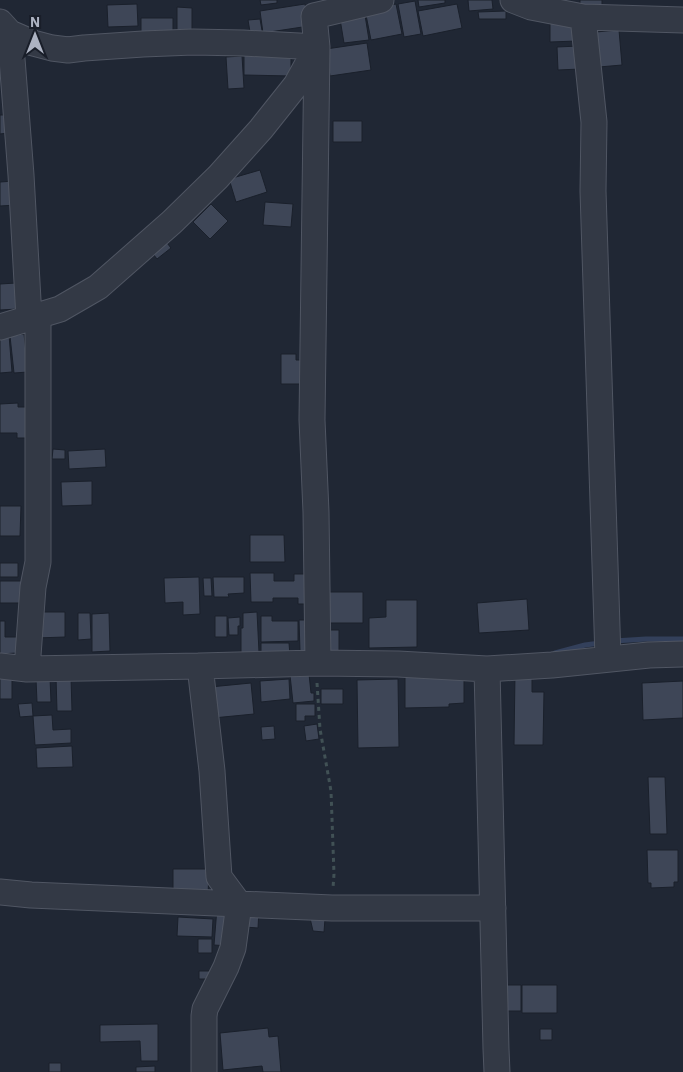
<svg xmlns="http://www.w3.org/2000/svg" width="683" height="1072" font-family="'IBM Plex Sans',sans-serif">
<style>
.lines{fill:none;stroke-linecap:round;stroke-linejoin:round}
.stream{stroke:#33405b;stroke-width:5}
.building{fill:#3e4657;stroke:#1a202b}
.minor-casing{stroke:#505663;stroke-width:27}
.path{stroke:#415155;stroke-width:3;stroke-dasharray:4 4;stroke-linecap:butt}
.minor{stroke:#333945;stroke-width:25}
</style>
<rect width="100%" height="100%" fill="#202734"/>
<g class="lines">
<!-- stream -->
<path class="stream" d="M614,641l32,-2h37
M555,653l30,-8 15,-2"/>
</g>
<!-- building -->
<path class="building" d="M260,0h17v3l-16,2z
M418,0h27v3l-26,4z
M468,0h24l1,9 -24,2z
M580,0h22v5h-22z
M415,1l6,33 -17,3 -6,-33z
M137,4l1,22 -30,1 -1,-22z
M305,4l4,22 -46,7 -3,-22z
M396,4l6,30 -31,6 -6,-30z
M457,4l5,24 -39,8 -5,-25z
M177,7l15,1v32l-15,-1z
M364,9l5,31 -25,3 -5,-30z
M506,11v8h-27l-1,-7z
M141,18h32v15l-32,1z
M260,19l3,17 -12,2 -3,-18z
M577,22v19l-27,1v-19z
M619,30l3,35 -23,2 -3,-35z
M367,43l4,27 -41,6 -4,-27z
M579,46l1,23 -22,1 -1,-23z
M244,53h47v23l-47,-1z
M242,56l2,32 -16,1 -2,-32z
M0,115h7l1,18 -8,1z
M333,121h29v21h-29z
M260,170l7,22 -31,10 -7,-23z
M14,181l2,24 -16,1v-24z
M265,202l28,2 -2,23 -28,-2z
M211,204l17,17 -18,18 -17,-17z
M164,239l7,9 -14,11 -7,-9z
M16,283l2,26 -18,1v-26z
M24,334l4,38 -14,1 -4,-37z
M9,335l3,37 -12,1v-37z
M281,354h15v6h5l-1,24h-19z
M18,403v4h10v31h-11v-5h-17v-29z
M53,449l12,1v9h-13z
M105,449l1,18 -37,2 -1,-18z
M92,481v24l-30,1 -1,-24z
M0,506h21l-1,30h-20z
M250,535h34l1,27h-35z
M0,563h18v14h-18z
M250,573h24v8h20v-7h16l1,30h-13v-6h-25v4h-22z
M199,577l1,37 -17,1v-13l-18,1 -1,-25z
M213,577h31v16l-16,1 1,3h-15z
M203,578h8l1,18h-8z
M0,581h23l1,22h-24z
M321,592h42v31h-42z
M527,599l2,31 -50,3 -2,-30z
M386,600h31v47l-48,1v-30l17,-1z
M35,612h30v25l-29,1z
M257,612l2,40 -18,6v-30h2v-15z
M78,613h12l1,26 -13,1z
M109,613l1,38 -18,1v-38z
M215,616h12v21h-12z
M261,616h11v5h26v20l-37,1z
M240,617v9h-2v9h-9l-1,-17z
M299,620h13l1,31h-13z
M0,621h5v16h12v16l-17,1z
M323,630h16v21l-16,-1z
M261,643h28l1,13 -29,1z
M515,673h17v19h12l-1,53h-29z
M309,674l2,19h3v8l-21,2 -3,-28z
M405,676l59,1v26l-15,1v3l-44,1z
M56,677h15l1,34h-15z
M0,678h12v21h-12z
M50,678l1,24h-14l-1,-23z
M289,679l1,20 -29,3 -1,-21z
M398,679l1,68 -41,1 -1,-68z
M683,681v37l-40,2 -1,-37z
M251,683l3,31 -41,4 -3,-31z
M321,689h22v15h-22z
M32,703l1,13 -13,1 -2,-13z
M296,704h19v12h-10v5h-9z
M52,715l1,15 18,-1v14l-36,2 -2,-29z
M317,724l2,15 -13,2 -2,-15z
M274,726l1,13 -13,1 -1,-13z
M72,746l1,21 -36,1 -1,-20z
M648,777h17l2,57h-17z
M647,850h31v32h-4v5l-23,1v-5h-3z
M173,869h36l-1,28h-35z
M217,908l16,1 -3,37 -16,-1z
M247,910h12l-1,18 -13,-1z
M178,917l35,2 -1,18 -35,-1z
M310,918l15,1 -1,13 -11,-1z
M198,939h14v14h-14z
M199,971h13v8h-13z
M502,985h19v26h-19z
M522,985h35v28h-35z
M158,1024v37h-17l-1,-20 -40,1v-17z
M268,1028l1,9 9,-1 3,36h-18l-1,-6 -39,4 -3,-37z
M540,1029h12v11h-12z
M49,1063h12v9h-12z
M155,1066v6h-19v-5z"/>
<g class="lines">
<!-- minor casing -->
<g class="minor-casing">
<path id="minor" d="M513,0l18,7 52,10 100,3
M583,17l11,105 -1,69 15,467
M0,22l10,11 23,10 19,5 16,2 16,-2 59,-4 50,-2 50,1 74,4 -5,373 4,92 2,151
M10,33l11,142 8,143
M0,327l60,-18 38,-22 74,-65 46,-45 43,-48 35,-44 21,-38 -3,-31 67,-16
M0,666l27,3 173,-3 118,-3 80,1 89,5 65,-4 97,-10 34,-1
M200,666l12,105 7,106 20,27 -6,44 -7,19 -21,42 -1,7v56
M27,669l6,-82 5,-25v-246
M487,669l9,380 1,23
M0,892l31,3 301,13h161"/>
</g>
<!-- path -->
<path class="path" d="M317,683l3,46 11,62 3,83 -1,14"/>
<!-- minor -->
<use href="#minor" class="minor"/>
</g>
<!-- north arrow -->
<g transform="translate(35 35)" stroke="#191e29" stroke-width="4" paint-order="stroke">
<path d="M0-4L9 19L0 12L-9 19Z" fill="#adb3c2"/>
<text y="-8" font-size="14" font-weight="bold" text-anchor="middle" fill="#adb3c2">N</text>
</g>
</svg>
